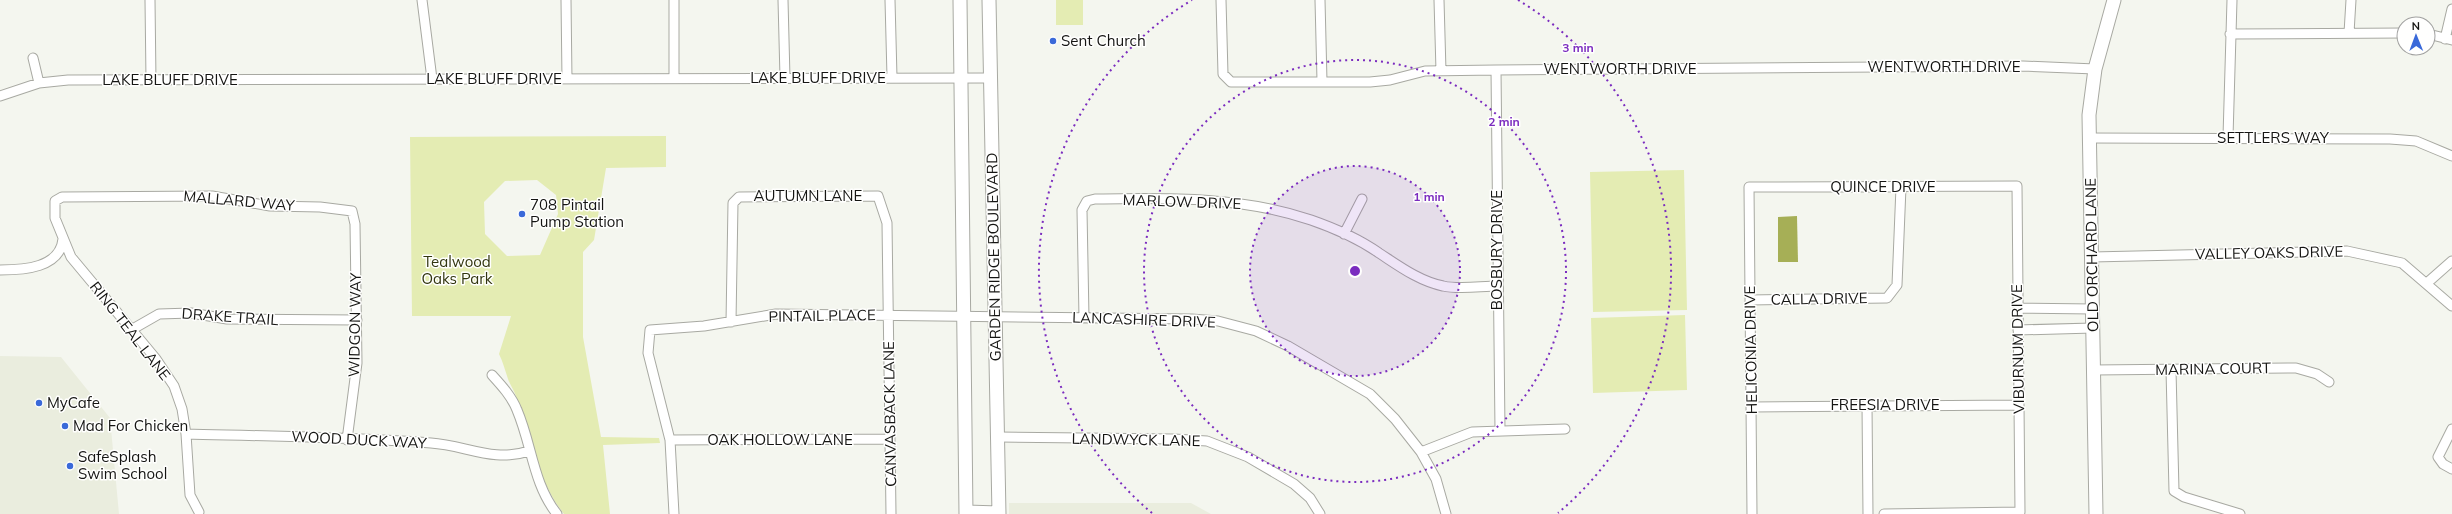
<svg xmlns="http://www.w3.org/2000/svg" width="2452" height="514" font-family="Mulish,sans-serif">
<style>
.built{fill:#eaedde}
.green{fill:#e4ecb3;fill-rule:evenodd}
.water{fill:#a6af56}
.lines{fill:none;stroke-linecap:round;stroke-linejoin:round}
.street-casing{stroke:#a8a9a2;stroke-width:11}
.secondary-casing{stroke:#a8a9a2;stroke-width:15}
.street{stroke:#fff;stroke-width:9}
.secondary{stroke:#fff;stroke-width:13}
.ring{fill:none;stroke:#7b2cbf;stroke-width:2;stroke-dasharray:2 4}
.poi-dot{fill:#3a69d9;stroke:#fffffe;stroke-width:1.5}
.labels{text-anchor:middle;stroke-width:3;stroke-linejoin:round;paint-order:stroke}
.poi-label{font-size:15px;fill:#151513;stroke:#fffffe;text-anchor:start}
.street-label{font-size:15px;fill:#151513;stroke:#fffffe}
.park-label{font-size:15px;fill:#32360f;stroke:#fffffe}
.centre{fill:#7b2cbf;stroke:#fffffe;stroke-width:2}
.ring-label{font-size:12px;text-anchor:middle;font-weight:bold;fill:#7b2cbf;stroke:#fffffe;stroke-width:3;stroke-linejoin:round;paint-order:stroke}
</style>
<rect width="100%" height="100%" fill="#f4f6ef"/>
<!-- built -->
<path class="built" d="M0,356l61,1 49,61 9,96h-119z
M1009,503h182l20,11h-202z"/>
<!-- green -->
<path class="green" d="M1056,0h27v25h-27z
M666,136v31l-60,1 -12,72 -11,12v85l18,100 58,1 1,5 -57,2 7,69h-46c-27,-34 -34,-78 -48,-118 -2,-6 -6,-11 -8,-17 -3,-9 -5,-17 -9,-25l12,-38h-99l-2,-179zM537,180l19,15 2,19 -18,41 -33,1 -22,-22 -1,-32 21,-21z
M1684,170l3,140 -94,2 -3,-140z
M1685,315l2,75 -94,3 -2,-75z"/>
<!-- water -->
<path class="water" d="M1797,216l1,46h-20v-45z"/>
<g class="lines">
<!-- street casing -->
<g class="street-casing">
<path id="street" d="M150,0l1,80
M422,0l10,79
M566,0l1,79
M783,0l2,78
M890,0l2,77
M1221,0l2,74 8,8h139l20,-2 35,-9 71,-1 527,-4 72,3
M1320,0l2,81
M1439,0l2,71
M2349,33l2,-33
M2230,34l174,-1
M2428,34l24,6
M2445,39l7,-30
M33,58l6,25
M1496,70l4,360
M674,78v-78
M0,96l39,-13 29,-3 921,-2
M2228,137l4,-137
M2090,138l300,1 26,2 36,15
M1344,234l18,-35
M2092,257l255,-6 55,12 50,43
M0,270c24,0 60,-2 63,-31
M2427,283l25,-22
M1750,300l137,-2 10,-13 4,-98
M2018,308l75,1
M1084,318l-2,-108 5,-9 8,-2c73,-1 146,-3 216,21 23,8 48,19 68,33 20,13 40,28 64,33 17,4 38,0 55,0
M731,322l2,-119 6,-6 139,-1 9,27 4,291
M131,330l28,-16 32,-1 36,6 130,1
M2018,330l75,-2
M2094,370l202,-2 21,6 12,8
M2171,370l3,121 10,6 56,17
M492,375c10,11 20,22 25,35 15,35 16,74 40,104
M1867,405l1,109
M1752,407l267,-2
M2452,429l-14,28 5,7 9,5
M186,434c82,2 164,3 245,9 34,2 63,20 98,8
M999,437l175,2 33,2 41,16 46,27 16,14 10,16
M670,440l220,-1
M1421,452l51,-20 93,-3
M199,512l-9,-17 -4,-61 -4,-25 -8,-23 -18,-27 -85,-102 -16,-39v-17l7,-4 150,-1 58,10 50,1 32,4 3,13 2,139 -10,77
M674,514l-4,-74 -22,-87 2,-23 54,-4 72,-12 416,5 26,2 38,10 32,15 82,48 25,25 26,33 15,27 10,35
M1752,514l-3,-327 268,-1 3,326 -136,2"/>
</g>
<!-- secondary casing -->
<g class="secondary-casing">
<path id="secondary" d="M960,0l6,514
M989,0l10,514
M966,512l33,1
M2096,514l-7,-399 6,-46 19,-69"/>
</g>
<!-- street -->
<use href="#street" class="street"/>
<!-- secondary -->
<use href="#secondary" class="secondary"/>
</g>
<!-- distance rings -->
<circle cx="1355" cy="271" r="105" fill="#7b2cbf" fill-opacity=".12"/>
<g class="ring">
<circle cx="1355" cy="271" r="105"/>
<circle cx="1355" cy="271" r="211"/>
<path d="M1152 513A316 316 0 0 1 1192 0M1518 0A316 316 0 0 1 1558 513"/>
</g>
<!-- markers -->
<g class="poi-dot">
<circle cx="1053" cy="41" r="4"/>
<circle cx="522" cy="214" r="4"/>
<circle cx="39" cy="403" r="4"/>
<circle cx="65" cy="426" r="4"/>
<circle cx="70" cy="466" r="4"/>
</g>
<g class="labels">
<!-- poi labels -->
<g class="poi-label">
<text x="1061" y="46">Sent Church</text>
<text x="530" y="210">708 Pintail<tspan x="530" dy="17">Pump Station</tspan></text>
<text x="47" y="408">MyCafe</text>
<text x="73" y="431">Mad For Chicken</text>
<text x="78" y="462">SafeSplash<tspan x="78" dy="17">Swim School</tspan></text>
</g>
<!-- street labels -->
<g class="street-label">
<text x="1944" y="72">WENTWORTH DRIVE</text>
<text x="1620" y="74">WENTWORTH DRIVE</text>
<text x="818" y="83">LAKE BLUFF DRIVE</text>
<text x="494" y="84">LAKE BLUFF DRIVE</text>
<text x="170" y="85">LAKE BLUFF DRIVE</text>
<text x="2273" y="143">SETTLERS WAY</text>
<text x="1883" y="192">QUINCE DRIVE</text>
<text x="808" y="201">AUTUMN LANE</text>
<text transform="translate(239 201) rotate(5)" y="5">MALLARD WAY</text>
<text transform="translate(1182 202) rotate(2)" y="5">MARLOW DRIVE</text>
<text transform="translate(1497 250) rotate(-90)" y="5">BOSBURY DRIVE</text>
<text transform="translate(2269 253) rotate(-1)" y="5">VALLEY OAKS DRIVE</text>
<text transform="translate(2092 255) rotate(-91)" y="5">OLD ORCHARD LANE</text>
<text transform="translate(994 257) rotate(-91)" y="5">GARDEN RIDGE BOULEVARD</text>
<text transform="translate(1819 299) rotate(-1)" y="5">CALLA DRIVE</text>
<text transform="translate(822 316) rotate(-1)" y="5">PINTAIL PLACE</text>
<text transform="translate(230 317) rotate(4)" y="5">DRAKE TRAIL</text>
<text transform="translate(1144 320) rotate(2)" y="5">LANCASHIRE DRIVE</text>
<text transform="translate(355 325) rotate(-89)" y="5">WIDGON WAY</text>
<text transform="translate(130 331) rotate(52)" y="5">RING TEAL LANE</text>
<text transform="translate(2018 349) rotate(-91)" y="5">VIBURNUM DRIVE</text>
<text transform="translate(1751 350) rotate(-91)" y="5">HELICONIA DRIVE</text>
<text transform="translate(2213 369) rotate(-1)" y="5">MARINA COURT</text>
<text x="1885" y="410">FREESIA DRIVE</text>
<text transform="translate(890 414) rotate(-91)" y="5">CANVASBACK LANE</text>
<text transform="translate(359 440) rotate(3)" y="5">WOOD DUCK WAY</text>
<text x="780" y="445">OAK HOLLOW LANE</text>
<text transform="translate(1136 440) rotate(1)" y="5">LANDWYCK LANE</text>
</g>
<!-- park labels -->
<g class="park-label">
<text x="457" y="267">Tealwood<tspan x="457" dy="17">Oaks Park</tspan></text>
</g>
</g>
<circle cx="1355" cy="271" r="6" class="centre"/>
<g class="ring-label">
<text x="1578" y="52">3 min</text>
<text x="1504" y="126">2 min</text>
<text x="1429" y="201">1 min</text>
</g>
<!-- north arrow -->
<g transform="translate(2416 36) rotate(359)"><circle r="19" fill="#fffffe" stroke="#a1a1a0"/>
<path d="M0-3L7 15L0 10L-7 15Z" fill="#3a69d9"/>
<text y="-6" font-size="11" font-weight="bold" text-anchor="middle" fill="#151513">N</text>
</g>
</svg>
